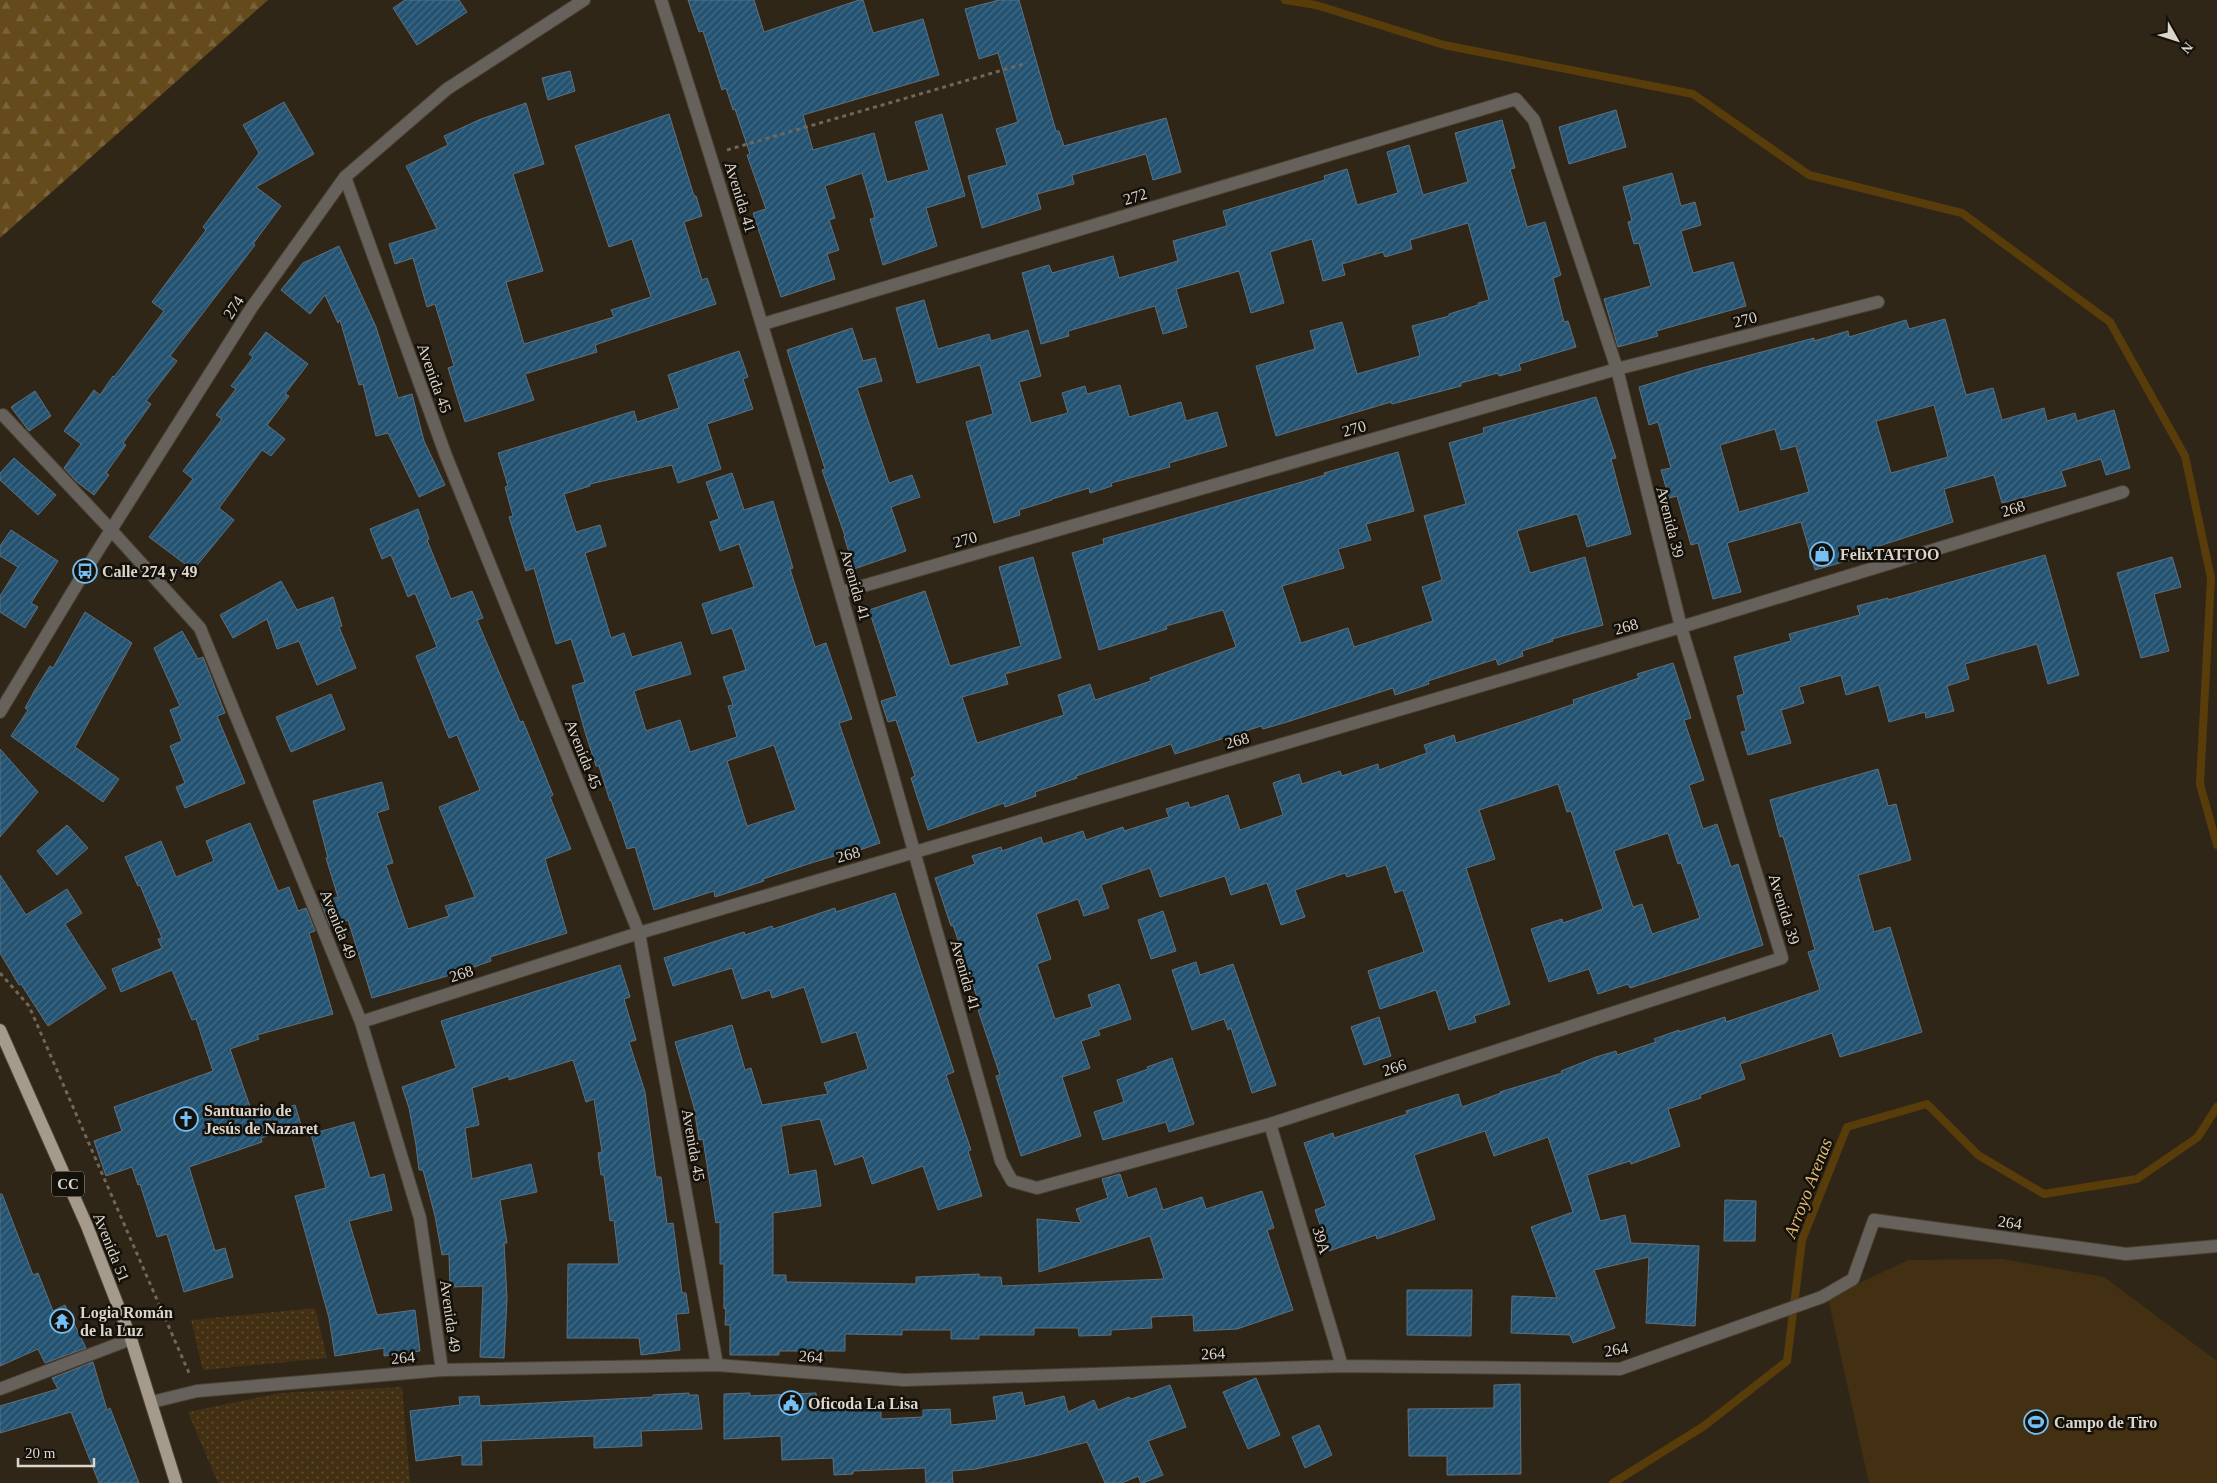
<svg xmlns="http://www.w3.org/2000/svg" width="2217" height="1483" font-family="Georgia,serif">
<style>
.forest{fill:url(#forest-firs)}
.park{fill:url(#park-dots)}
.pitch{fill:#433013}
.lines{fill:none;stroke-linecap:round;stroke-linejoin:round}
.stream{stroke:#583d0b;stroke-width:8}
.building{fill:url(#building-hatch);stroke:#5f707d;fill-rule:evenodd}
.minor-casing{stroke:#4b4235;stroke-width:14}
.major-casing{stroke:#4b4235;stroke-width:14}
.path{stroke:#6f675b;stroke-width:3;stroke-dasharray:4 4;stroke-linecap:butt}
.minor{stroke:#66615a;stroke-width:12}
.major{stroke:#a59a8c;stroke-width:12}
.labels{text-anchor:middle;stroke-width:5;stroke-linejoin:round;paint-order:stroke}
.shield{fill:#14100a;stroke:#a09a92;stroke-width:1}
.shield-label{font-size:15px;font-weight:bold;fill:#dcd5cc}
.street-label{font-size:16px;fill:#dcd5cc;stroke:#14100a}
.poi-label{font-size:16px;font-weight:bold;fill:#dcd5cc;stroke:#14100a;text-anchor:start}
.water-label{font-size:18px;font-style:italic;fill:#e6b973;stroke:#14100a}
</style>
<defs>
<pattern id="forest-firs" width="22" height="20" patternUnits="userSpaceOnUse" patternTransform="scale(1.25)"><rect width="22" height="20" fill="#654a1b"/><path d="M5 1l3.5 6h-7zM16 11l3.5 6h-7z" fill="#7a633b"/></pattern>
<pattern id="park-dots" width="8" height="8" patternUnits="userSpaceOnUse" patternTransform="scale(1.25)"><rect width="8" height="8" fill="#433013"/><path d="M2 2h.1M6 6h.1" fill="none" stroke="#5e4d34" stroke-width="1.8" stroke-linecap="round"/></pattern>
<pattern id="building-hatch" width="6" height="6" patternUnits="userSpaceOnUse" patternTransform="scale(1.25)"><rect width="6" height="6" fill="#245372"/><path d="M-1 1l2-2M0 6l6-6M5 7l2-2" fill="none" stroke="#436b85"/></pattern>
</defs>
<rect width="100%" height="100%" fill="#2f2618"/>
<!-- forest -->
<path class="forest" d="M0,0h268l-268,238z"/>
<!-- park -->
<path class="park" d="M315,1308l12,50 -124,12 -12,-50z
M402,1387l8,96h-192l-30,-71 92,-19z"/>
<!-- pitch -->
<path class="pitch" d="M2002,1259l102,18 113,84v122h-348l-41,-185 80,-38z"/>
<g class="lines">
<!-- stream -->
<path class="stream" d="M1285,0l31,5 128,40 249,49 116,81 153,38 148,109 75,134 26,122 -11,206 17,61
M1613,1483l91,-57 83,-65 15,-121 45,-113 80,-23 51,51 66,39 93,-15 61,-42 19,-30"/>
</g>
<!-- building -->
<path class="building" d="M405,0h54l8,12 -50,33 -24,-37z
M688,0h66l10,32 95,-32h4l10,33 50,-14 16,56 -136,40 10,35 61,-17 13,49 42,-12 -14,-48 27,-8 23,82 -39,12 11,38 -54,19 -13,-46 5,-1 -13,-45 -37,13 10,32 -6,2 10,30 -12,4 8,25 -54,18 -28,-84 13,-4 -19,-54 3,-1 -15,-45 -2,1 -7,-22 -4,2 -19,-59 -4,1z
M999,0h20l37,131h3l5,15 102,-28 15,54 -28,8 -7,-26 -74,21 2,9 -37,10 4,15 -59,19 -14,-52 39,-11 -11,-36 22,-7 -20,-69 -19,6 -14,-50z
M570,71l5,20 -27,9 -6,-22z
M284,102l30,52 -58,33 25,19 -28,38 2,1 -85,111 7,5 -31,40 5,3 -28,39 3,2 -20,28 3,2 -15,20 -17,-13 -13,-14 17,-24 -17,-13 30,-41 6,5 13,-19 1,1 50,-66 -12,-9 54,-72 -3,-3 56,-74 -16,-28z
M526,103l18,61 -31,10 30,97 -37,11 18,62 90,-27 -3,-7 40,-13 -19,-58 -23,8 -34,-101 94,-32 25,82h2l6,20 -18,6 18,58 5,-2 9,26 -121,41 2,7 -72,22 9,26 -69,22 -17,-54 6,-2 -19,-62 -8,3 -14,-49 -18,6 -6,-20 48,-15 -31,-63 42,-21 -4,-9 37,-17z
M1616,110l10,37 -57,17 -10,-37z
M1502,120l13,48 -5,1 17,58 18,-5 16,53 -8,3 11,44 4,-1 8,26 -57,17 2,6 -22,6 -1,-3 -37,10v3l-69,18 -1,-2 -115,34 -20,-70 59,-17 -5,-18 32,-9 15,52 63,-18 -8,-30 37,-10v-2l29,-9v-2l11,-3 -21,-77 -58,17 2,9 -27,8 -2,-5 -41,12 3,11 -22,6 -11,-42 -42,13 14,51 -33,10 -12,-42 -63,18 11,38 -24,7 -8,-28 -87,25 1,5 -28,8 -19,-71 27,-8 3,8 61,-17 6,22 59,-17 -5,-20 54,-15 -4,-15 102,-31 -1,-4 23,-7 10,36 41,-12 -11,-41 22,-7 14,50 45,-13 -13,-49z
M1672,173l9,33 14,-4 6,23 -20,6 12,42 40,-11 13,44 -90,25 2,5 -40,11 -14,-48 47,-13 -12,-43 -5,1 -6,-22 4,-1 -9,-34z
M339,246l37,81 22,71 14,-4 12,47 21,44 -26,12 -31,-64 -12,3 -13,-52 -4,1 -19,-65 -2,3 -13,-28 -15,19 -29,-24 22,-27z
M924,300l14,49 51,-15 2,7 37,-11 13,46 -22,6 12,41 37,-10 -6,-20 23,-7 2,8 33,-9 9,32 52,-15 5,19 31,-9 10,34 -58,17 1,4 -59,16 1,3 -22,7 -1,-5 -37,11v1l-33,10 1,5 -26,8 -28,-101 27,-8 -13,-49 -63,18 -21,-75z
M1945,319l21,76 27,-7 9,32 42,-12 3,13 28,-8 2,8 37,-11 16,58 -24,7 -5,-16 -40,12 5,15 -64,17 -8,-28 -50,14 9,33 -77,25 2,5 -63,18 -14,-48 -74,21 14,49 -28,7 -15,-56 -7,2 -14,-49 -8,2 -8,-28 10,-2 -13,-46 -9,3 -10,-38 59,-18 116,-31v3l34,-10 1,6 57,-17 3,9zM1934,405l14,52 -57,16 -15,-52zM1775,429l6,21 15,-4 13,46 -70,20 -19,-67z
M852,328l11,33 12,-3 7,23 -25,7 32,95 23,-8 8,22 -29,10 15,44 -52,18 -10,-33h1l-23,-66 3,-1 -38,-119z
M266,332l42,32 -23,30 4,2 -22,29 18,14 -14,17 -9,-6 -43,58 15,12 -41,50 -44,-33 44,-58 -10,-8 39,-52 -6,-4 20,-26 -5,-3 22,-29 -4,-3z
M739,351l9,26 -5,2 10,30 -46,15 14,45 -43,14 -6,-18 -82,19v2l-26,8 12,38 24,-7 6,21 -21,7 26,85 13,-5 8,24 49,-15 10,32 -57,17 12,40 34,-11 10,32 47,-15 -9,-31 5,-1 -10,-28 23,-7 -14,-42 -20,6 -10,-30 52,-17 -15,-43 -19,7 -10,-29 9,-3 -13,-37 26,-9 12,37 29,-9 20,67 -3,1 25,78 11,-4 26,76 -13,4 41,120 -38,13 -1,-2 -33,10 -45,15 1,2 -49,16 -1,-6 -60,19 -19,-63 -8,2 -16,-49 -1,1 -11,-35h-3l-10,-31 -14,-49 13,-4 -14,-43 -15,5 -22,-76 -8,3 -17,-54 4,-1 -8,-29 3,-1 -10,-33 136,-42 3,11 42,-14 -11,-33zM774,745l22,65 -49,16 -20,-65z
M35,391l16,25 -22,15 -18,-24z
M1596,397l20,61 -5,1 20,75 -44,13 -9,-31 -2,-2 -59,17 13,42 55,-16 18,68 -51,14 1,2 -31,10 1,5 -25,9 -2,-6 -68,22 1,3 -34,11 -2,-7 -106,34 -24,7 -2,-3 -86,28 -4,-10 -95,32 1,2 -42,14 1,4 -31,11 -1,-4 -76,27 -17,-52 4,-2 -19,-56 -8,2 -7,-21 16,-5 -28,-86 56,-19 25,75 71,-20 -22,-79 34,-10 28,101 -56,16 3,10 -46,13 15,46 87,-28 -6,-20 32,-11 5,16 56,-19 -1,-3 86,-31 -13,-37 -57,16 1,3 -68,21 -27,-97 32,-9 -1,-5 192,-55 30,-9 -1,-2 74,-21 16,59 -48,13 5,16 -33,9 6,19 -62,18 19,57 47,-15 6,19 79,-26 -11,-34 20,-7 -18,-64 42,-12 -17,-61 35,-10 -1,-5z
M14,458l42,37 -18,20 -38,-35v-7z
M418,509l11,30 -2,1 24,59 21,-8 11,27 -6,2 43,102 3,-1 30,74 -3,2 21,52 -26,10 22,74 -77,24 1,4 -34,12 -85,25 -24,-78 -18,6 -9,-23 17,-6 -12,-39h2l-15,-57 69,-19 7,27 -12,4 16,50 -7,2 22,64 41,-13 -4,-10 30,-9 -36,-90 41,-17 -23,-55 -8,3 -33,-82 21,-9 -22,-54 -7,4 -17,-42 -9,4 -12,-30z
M11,530l47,31 -27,42 7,4 -13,21 -25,-16v-16l18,-29 -18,-11v-10z
M2045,555l34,120 -31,9 -11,-40 -72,20 4,15 -22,7 7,25 -28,7 -1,-6 -36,10 -10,-37 -33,10 -5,-20 -42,12 5,16 -23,7 10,33 -43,12 -7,-23 5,-1 -9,-35 7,-2 -10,-37 57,-16 -2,-7 71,-19 -3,-9 31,-8v2z
M2172,557l9,30 -27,7 15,57 -28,7 -24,-85z
M281,581l16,29 36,-13 9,29 -3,1 17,41 -39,17 -18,-44 -22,8 -10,-30 -34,19 -13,-23z
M85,612l47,31 -57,104 44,32 -16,23 -92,-66 17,-26 -3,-2 10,-18 15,-24 3,2z
M182,631l16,28 5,-2 22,56 -8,3 28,67 -60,25 -9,-21 9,-4 -15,-37 12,-5 -12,-31 10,-4 -26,-58z
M1673,663l18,55 -7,2 20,60 -15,5 14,44 14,-5 14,43 7,-3 25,81 -133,43 -2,-4 -30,10 -9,-25 -40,13 -18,-53 31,-10 1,4 40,-14 -32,-98 -4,1 -9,-28 -79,26 16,49 -29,9 44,136 -36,12 2,6 -27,8 -13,-40 -56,19 -12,-38 56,-19 -21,-62 -8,3 -9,-28 -39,12 -2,-4 -50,17 10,27 -24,8 -14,-42 -36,12 -6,-19 -65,21 -10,-29 -49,17 8,23 -25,8 -6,-17 -42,15 15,45 -14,5 18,55 37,-12 -4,-12 31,-11 12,35 -33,11 2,5 -19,6 9,27 -28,9 19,59 -60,20 -25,-80 4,-1 -22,-65 3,-1 -28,-84 -2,1 -16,-48 40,-14 -3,-8 29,-9 1,4 39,-14 2,7 40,-13 3,9 37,-13 1,4 45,-14 -3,-8 22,-7 2,6 38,-13 12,35 43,-15 -10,-32 26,-9 3,10 38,-13 2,5 36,-12 1,6 48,-17 -3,-8 30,-10 2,8 62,-20 56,-19 -1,-4 66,-22 -2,-4zM1668,833l10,31 3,-1 19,55 -48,16 -10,-30 -9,3 -19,-56z
M331,694l14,35 -54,23 -15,-35z
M0,749l38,43 -38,45z
M1878,769l10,37 8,-2 15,56 -53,15 16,57 16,-5 32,105 -82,25 -8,-24 -92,31 5,15 -45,16 1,3 -33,11 12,37 -49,18 -1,-3 -43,14 13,46 25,-6 6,28 68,3 -4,80 -49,-3 3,-66 -55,13 21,58 -42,15 -3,-8 -59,-2 1,-37 45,2 -26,-71 42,-15 -25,-75 -54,19 -9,-25 -71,24 21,64 -58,20 -1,-4 -47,16 -14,-41 11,-4 -22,-63 29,-10 1,5 73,-24 -1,-3 52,-17 4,13 39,-14 -1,-1 62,-19 -1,-2 35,-14 20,-6 1,4 39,-13 -2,-3 25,-9v2l46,-15 1,5 94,-32 -12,-38 7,-2 -32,-114 -3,1 -10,-37z
M250,823l28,68 11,-4 9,24 8,-3 9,23 -6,2 24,81 -76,21 2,4 -29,10 24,69 41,-13 6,20 -40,13 1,4 -73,25 26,84 10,-3 8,29 -49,15 -17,-58 -10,3 -17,-53 -2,1 -6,-18 -26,9 -12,-35 28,-10 -8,-24 99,-36 -17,-52 -4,1 -20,-50 -51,22 -9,-23 50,-21 -4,-9 4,-1 -22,-53 -2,1 -13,-29 36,-16 15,36 38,-16 -8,-20z
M67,825l21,23 -31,27 -20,-24z
M0,875l26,40 41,-26 15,24 -17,11 41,64 -58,38 -27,-42 -2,1 -19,-32z
M895,893l59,179 -8,3 25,75 -3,1 14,45 -44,14 -15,-44 -51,18 -9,-28 -28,9 -15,-46 -39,7 8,49 27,-5 5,36 -48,7v62h13v7l130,2v-7l63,-3v3h22l1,9 162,-7 -14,-43 -111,36 -2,-53 44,4 -5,-14 32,-11 -6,-19 18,-5 8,24 28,-10 7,22 39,-13 4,12 56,-18 12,37 -7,2 26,80 -56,19 -43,2 -1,-16 -42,2 1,11 -41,2v5l-32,1 -1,-8h-44v7h-55v4h-28v-9h-49v5l-57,-1v17h-66v4h-49v-30h-5l1,-17 -2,1v-45h-4v-42l-4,1 -13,-84 -4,1 -5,-33 -19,-65 57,-17 13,45 6,-2 11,37 66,-11 -4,-11 44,-14 -12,-37 -34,11 -18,-56 -32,11 -2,-8 -28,9 -10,-31 -59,18 -9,-28 80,-26 1,3 27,-9 1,3 62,-21 1,4z
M1163,911l13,40 -25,8 -13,-39z
M1196,962l4,13 33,-11 43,121 -24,8 -21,-65 -3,2 -4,-11 -32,11 -20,-60z
M620,965l10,32 -6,2 12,41 -7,2 16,50 11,85h5l6,47 6,-1 9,70h4l3,20 -13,1 4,36 -39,5 -2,-17h-72l1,-74h51l-5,-44 -4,1 -6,-46h-3l-3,-22 4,-1 -8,-53 -8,3 -13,-42 -64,20v-4l-37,12 7,37 -14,3 7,51 59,-15 6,28 -37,8 7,43h-3l3,55 -3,60 -24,-1 3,-71 -33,1 -1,-33 -7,1 -7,-39 -12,-46h-4l-3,-25 -7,-37 -7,-21 54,-19 -15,-47z
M1379,1017l12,39 -27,9 -13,-38z
M1172,1058l22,66 -25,8 -3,-10 -63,18 -9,-28 30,-10 -7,-22 31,-11 -1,-2z
M354,1122l16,56 14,-4 8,36 -43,11 28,94 38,-5 5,41 -36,5v-8l-49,8 -6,-38 -34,-122 31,-8 -15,-54z
M0,1194h2l31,81 5,-2 15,38 12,-6 21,43 -41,15 -7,-14 -38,17z
M1725,1200l31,1 -1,40h-31z
M1407,1290h65l-1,46 -64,-1z
M93,1362l14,48 3,-2 29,75h-40l-28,-71 -71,21v-27l58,-17 -6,-11z
M1256,1378l24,57 -32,14 -25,-57z
M1520,1384l1,90 -74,1v-19h-38l-1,-47 86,-1v-23z
M1170,1385l16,42 -38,14 15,34 -20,8h-2l-3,-7 -16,7h-17l-18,-41 -52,14 -59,13 -24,2 1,12h-27l-1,-15 -72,3v3l-19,1 -1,-17 -51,2 -1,-24 -57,3v-45l26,-1v3l66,-3 1,12 34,-2v7l30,-1v10l42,-2v-7l27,-1 1,16 46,-5 -4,-23 29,-5 3,14 39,-10 4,16 26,-12 4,10 31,-13 2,2z
M689,1393v2h9l4,34 -61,2 1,15 -48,2v-12l-113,5 1,24h-20v-10l-46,6 -6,-50 50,-6 -1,-8 20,-1 1,10 173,-9v-2z
M1319,1425l13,30 -27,13 -13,-31z"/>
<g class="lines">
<!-- minor casing -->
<g class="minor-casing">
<path id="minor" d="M661,0c124,384 231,773 340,1161l11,20 25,7 233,-64 512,-166 -101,-331 -64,-258 -83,-249 -18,-21 -753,225
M345,177l101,279 193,477 78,432
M3,415l109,116 88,97 161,394 59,196 22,152
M842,592l775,-223 261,-67
M0,712l85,-141 167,-264 93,-130 102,-88 137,-89
M361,1022l278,-89 1042,-306 442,-135
M1270,1124l72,242
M0,1389l131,-50
M152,1402l45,-11 245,-21 275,-5 187,15 438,-14 278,3 202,-72 31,-18 21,-59 252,34 91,-8"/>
</g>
<!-- major casing -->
<g class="major-casing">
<path id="major" d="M0,1030l87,196 44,113 45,144"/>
</g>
<!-- path -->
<path class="path" d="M727,150l300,-87
M0,973l29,33 160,367"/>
<!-- minor -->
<use href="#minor" class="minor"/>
<!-- major -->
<use href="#major" class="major"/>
</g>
<!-- icons -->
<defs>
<g id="shop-ring" transform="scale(1.25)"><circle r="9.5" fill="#14100a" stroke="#74c0f6" stroke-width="1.5"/><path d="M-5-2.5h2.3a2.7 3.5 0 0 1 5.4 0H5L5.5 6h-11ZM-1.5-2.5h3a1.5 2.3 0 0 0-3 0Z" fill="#74c0f6"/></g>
<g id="bus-ring" transform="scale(1.25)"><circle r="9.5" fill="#14100a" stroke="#74c0f6" stroke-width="1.5"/><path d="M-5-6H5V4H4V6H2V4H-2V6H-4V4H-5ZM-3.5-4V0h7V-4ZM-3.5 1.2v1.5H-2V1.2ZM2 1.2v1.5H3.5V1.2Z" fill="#74c0f6"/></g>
<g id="church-ring" transform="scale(1.25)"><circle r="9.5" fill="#14100a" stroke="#74c0f6" stroke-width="1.5"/><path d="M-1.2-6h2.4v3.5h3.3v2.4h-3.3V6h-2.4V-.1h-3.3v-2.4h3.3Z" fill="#74c0f6"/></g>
<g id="temple-ring" transform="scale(1.25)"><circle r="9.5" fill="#14100a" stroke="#74c0f6" stroke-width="1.5"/><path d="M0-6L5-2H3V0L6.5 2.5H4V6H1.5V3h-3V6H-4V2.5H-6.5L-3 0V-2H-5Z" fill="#74c0f6"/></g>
<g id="civic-ring" transform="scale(1.25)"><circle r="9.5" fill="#14100a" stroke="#74c0f6" stroke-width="1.5"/><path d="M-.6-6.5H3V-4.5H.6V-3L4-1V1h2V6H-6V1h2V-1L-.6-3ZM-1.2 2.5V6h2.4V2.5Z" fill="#74c0f6"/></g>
<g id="stadium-ring" transform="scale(1.25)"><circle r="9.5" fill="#14100a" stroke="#74c0f6" stroke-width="1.5"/><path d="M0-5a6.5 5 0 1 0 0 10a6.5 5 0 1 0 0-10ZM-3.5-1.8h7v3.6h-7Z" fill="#74c0f6"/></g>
</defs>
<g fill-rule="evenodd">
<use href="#shop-ring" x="1822" y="554"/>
<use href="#bus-ring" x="85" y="571"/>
<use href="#church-ring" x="186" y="1119"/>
<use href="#temple-ring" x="62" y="1321"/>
<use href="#civic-ring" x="791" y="1403"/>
<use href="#stadium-ring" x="2036" y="1422"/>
</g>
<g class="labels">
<!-- shield labels -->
<rect class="shield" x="52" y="1171.5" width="32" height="25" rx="4"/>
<g class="shield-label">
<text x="68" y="1189">CC</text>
</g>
<!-- street labels -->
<g class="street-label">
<text transform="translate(1135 196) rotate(-17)" y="6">272</text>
<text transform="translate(741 197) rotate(73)" y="6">Avenida 41</text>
<text transform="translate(233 307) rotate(-57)" y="6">274</text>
<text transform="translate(1745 319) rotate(-14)" y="6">270</text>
<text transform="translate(435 378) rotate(70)" y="6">Avenida 45</text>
<text transform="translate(1354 428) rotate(-16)" y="6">270</text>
<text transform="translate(2013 508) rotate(-17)" y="6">268</text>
<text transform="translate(1671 522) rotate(76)" y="6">Avenida 39</text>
<text transform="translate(965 539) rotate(-16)" y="6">270</text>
<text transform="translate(856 585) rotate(74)" y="6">Avenida 41</text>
<text transform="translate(1626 626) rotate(-16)" y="6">268</text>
<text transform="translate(1237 740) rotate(-16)" y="6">268</text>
<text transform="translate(584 754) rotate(68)" y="6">Avenida 45</text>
<text transform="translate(848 854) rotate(-16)" y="6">268</text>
<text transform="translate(1785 909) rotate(73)" y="6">Avenida 39</text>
<text transform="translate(339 924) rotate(68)" y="6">Avenida 49</text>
<text transform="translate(461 973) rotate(-18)" y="6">268</text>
<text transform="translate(966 975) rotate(74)" y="6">Avenida 41</text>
<text transform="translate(1394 1067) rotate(-18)" y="6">266</text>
<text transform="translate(694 1145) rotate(80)" y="6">Avenida 45</text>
<text transform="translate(2010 1222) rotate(8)" y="6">264</text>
<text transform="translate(1322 1240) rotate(73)" y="6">39A</text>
<text transform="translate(112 1247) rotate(68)" y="6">Avenida 51</text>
<text transform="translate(451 1316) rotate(82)" y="6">Avenida 49</text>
<text transform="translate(1616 1349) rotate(-9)" y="6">264</text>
<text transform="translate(1213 1353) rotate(-2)" y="6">264</text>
<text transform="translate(811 1356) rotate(5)" y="6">264</text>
<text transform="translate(403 1357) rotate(-5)" y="6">264</text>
</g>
<!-- poi labels -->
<g class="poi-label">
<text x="1840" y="560">FelixTATTOO</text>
<text x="102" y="577">Calle 274 y 49</text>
<text x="204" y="1116">Santuario de<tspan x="204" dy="18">Jesús de Nazaret</tspan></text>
<text x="80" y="1318">Logia Román<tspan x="80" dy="18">de la Luz</tspan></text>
<text x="808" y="1409">Oficoda La Lisa</text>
<text x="2054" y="1428">Campo de Tiro</text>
</g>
<!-- water labels -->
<g class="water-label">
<text transform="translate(1808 1188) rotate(-69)" y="6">Arroyo Arenas</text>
</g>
</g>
<!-- north arrow -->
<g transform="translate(2177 40) rotate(129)" stroke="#14100a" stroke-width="4" paint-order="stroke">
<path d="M0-4L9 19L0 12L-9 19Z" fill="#dcd5cc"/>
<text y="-8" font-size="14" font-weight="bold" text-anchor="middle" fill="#dcd5cc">N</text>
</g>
<!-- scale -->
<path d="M18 1458v8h76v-8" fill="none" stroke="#dcd5cc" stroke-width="2.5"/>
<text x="25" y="1458" font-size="15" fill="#dcd5cc" stroke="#14100a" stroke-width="4" paint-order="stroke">20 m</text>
</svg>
